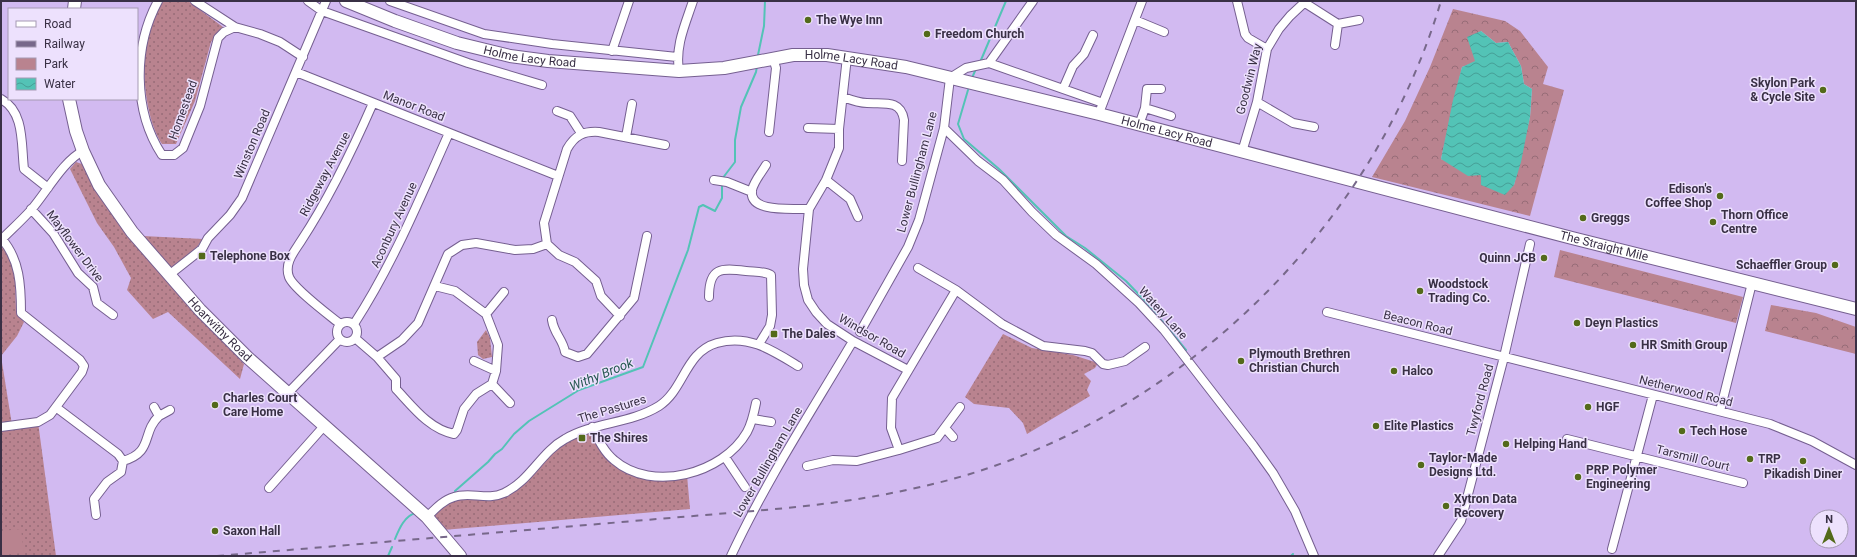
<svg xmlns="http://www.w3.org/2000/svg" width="1857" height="557" font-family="Roboto,sans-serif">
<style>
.green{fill:url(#green-dots)}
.forest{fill:url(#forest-crowns);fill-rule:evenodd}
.pitch{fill:#b9838f}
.water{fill:url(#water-waves)}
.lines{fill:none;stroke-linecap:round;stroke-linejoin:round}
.stream{stroke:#53c3b6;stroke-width:2}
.street-casing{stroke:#755f90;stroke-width:10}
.secondary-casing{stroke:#755f90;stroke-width:14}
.street{stroke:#fff;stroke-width:8}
.secondary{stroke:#fff;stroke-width:12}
.rail{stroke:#77688a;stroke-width:2;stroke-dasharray:7 7;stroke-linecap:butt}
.poi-dot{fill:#536a1a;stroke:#ede1fd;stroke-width:1.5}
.labels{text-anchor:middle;stroke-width:3;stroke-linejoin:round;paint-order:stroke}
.poi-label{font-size:12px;font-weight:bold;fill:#393045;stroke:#ede1fd;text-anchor:start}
.street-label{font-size:12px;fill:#393045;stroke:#ede1fd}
.water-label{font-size:13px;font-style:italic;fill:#275852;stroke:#ede1fd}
</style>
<defs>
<pattern id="green-dots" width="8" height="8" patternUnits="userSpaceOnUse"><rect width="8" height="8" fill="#b9838f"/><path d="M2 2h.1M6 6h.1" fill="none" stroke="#976c77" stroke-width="1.8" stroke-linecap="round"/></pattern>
<pattern id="forest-crowns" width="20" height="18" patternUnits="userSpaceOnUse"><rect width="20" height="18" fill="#b9838f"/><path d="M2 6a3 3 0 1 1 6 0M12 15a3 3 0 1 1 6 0" fill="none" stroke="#976c77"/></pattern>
<pattern id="water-waves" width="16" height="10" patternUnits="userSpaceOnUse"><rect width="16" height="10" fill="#53c3b6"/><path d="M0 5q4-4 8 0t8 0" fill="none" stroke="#469f96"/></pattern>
</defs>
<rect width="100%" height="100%" fill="#d2baf1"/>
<!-- green -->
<path class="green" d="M164,1h24l35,26 -12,15 -16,59 -19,43h-14c-21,-31 -27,-116 2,-143z
M76,162l6,2 20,35 61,77 81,88 -4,15 -72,-67 -15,7 -26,-29 4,-12 -17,-31 -17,-24 -27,-54z
M143,236l60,3 -7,9 -25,21z
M1,245l8,10 6,16 1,42 8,9 -7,14 -16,20 11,69 26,-3 18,134h-55z
M486,330l4,8 2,19 -9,2 -5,-4 -1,-13z
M1003,334l29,14 41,7 25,8 -3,5 -11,6 7,7 -4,9 3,6 -63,38 -4,-11 -14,-15 -35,-4 -9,-7z
M593,428c5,7 8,17 14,24 19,25 52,24 80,23l3,34 -247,21 -16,-13 23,-17 55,-5 41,-42z"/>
<!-- forest -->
<path class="forest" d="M1453,9l52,12 15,10 28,36 -5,17 21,6 -34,126 -158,-39 33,-56 25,-54zM1481,31l15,12 12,-1 13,24 3,18 8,5 -2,28 -16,68 -73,-26 21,-92 13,-5z
M1560,250l183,47 -7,26 -182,-46z
M1771,305l45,8 40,14v27l-91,-23z"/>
<!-- pitch -->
<path class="pitch" d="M21,529l3,24 -23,2v-24z"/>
<!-- water -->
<path class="water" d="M1481,31l15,12 12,-1 13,24 3,18 8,5 -2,28 -9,45 -7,23 -9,10 -24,-10v-10l-13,1 -27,-17 12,-59 9,-33 13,-6 -8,-24z"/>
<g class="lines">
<!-- stream -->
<path class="stream" d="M758,55l6,-29 1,-25
M981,60l25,-59
M972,78l3,-7
M968,90l-10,34 6,15 35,30 67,67 19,12 41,33 21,22 39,47
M722,179l13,-17v-22l6,-33 15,-35 1,-6
M455,491l33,-29 7,-8 7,-5 12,-15 15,-13 50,-31 64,-23 45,-117 11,-43 4,-2 12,6 7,-13v-14
M395,539c4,-10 10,-24 21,-26
M388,556l4,-9
M1291,556l2,-2"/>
<!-- street casing -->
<g class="street-casing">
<path id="street" d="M158,1c-25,46 -25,110 4,154h12l9,-7 17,-42 18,-68 6,-6 11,-5
M195,1l40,26 25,7 20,8 23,15
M308,1l14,10 146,52 74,22
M390,1l94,33 68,10 125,13
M1237,1l8,33 3,4 19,11
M1305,3l33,21 -3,21
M1135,20l29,12
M1338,24l21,-4
M612,51l17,-50
M847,57l-8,72v19l-13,32 -17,29 -6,60 1,16 4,15 8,12 11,12 26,17 55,29
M989,63l44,-62
M679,71c-4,-25 6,-46 14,-70
M296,72l262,104
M1063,89l10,-23 11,-12 9,-19
M843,97c8,3 16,6 24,6 16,1 34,-4 37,17l-2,41
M1,99c24,13 20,46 23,70l24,19
M1257,102l36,21 21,4
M1101,108l41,-107
M1145,108l26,8
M557,111l13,5 11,17
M1139,125l6,-17 2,-19h14
M808,128l31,1
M944,128l34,33 25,19 29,32 24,23 40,29 43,39 25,27 89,115 20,28 22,38 19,45
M769,132l7,-64 -3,-10
M626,137l6,-33
M1242,152l15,-50 10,-53 12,-20 11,-13 16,-15
M766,165c-4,7 -12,16 -14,25 -4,24 43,18 57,19
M714,180l13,2 25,10
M826,180l24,19 8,18
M31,209l22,24 25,40 15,14 4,16 16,12
M1,238c19,21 20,48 20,75l59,47 4,6 -2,6 -32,43 -12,7 -37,5
M2,239c10,-10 20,-19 29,-29 15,-17 32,-49 52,-59
M918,268l38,22 -64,108 -1,30 8,22 38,-12 23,-31
M169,275l33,-26 6,-11 22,-23 12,-17 84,-197
M956,290l46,34 41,22 42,5 7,2 11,11 5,1 17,-4 20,-14
M709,297c0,-30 12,-29 37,-26 8,1 18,0 25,4l1,40 -2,11 -11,18
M1327,312l443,112 42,17 44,24
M486,314l18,-22
M620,316l-19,-20 -5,-15 -21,-19 -16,-7 -12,-11 -3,-21 23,-74c8,-14 17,-18 32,-17l66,13
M552,320c2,14 11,19 13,32l13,5 9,-3 47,-56 13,-62
M337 332a10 10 0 1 1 20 0a10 10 0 1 1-20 0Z
M340,324c-11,-9 -46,-35 -51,-47 -5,-14 5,-25 12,-36 29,-44 51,-90 72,-138
M354,324c39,-60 66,-126 95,-191
M860,332l48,-85 11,-27 25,-92 6,-50 16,-10 23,-5 114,40
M355,338l22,19 19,22v10c17,18 33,40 58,45l3,-4 7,-21 12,-15 16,-10 4,-13 2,-26 -12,-31 -31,-23 -20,-5
M377,357l25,-17 16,-17 30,-69 14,-9 14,-2 39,7 18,-1 14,-5
M474,361l22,10
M492,384l18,19
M288,393l52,-54
M57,408l61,46 5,7c31,-9 18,-28 36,-45l-5,-9
M1720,411l32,-128
M159,416l11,-6
M753,419l18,3
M592,427c6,12 12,25 22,33 38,33 109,14 133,-28 5,-9 7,-19 9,-29
M945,428l8,9
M1567,439l176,44
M725,457l20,30
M807,466l26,-6 24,1 42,-11
M269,488l56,-63
M96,515l-2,-16 13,-17 14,-10 2,-11
M427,517c8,-8 16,-17 27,-20 16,-6 33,4 50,-4 26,-12 37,-41 61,-54 29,-17 65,-15 94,-33 25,-16 26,-54 58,-63 31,-9 55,7 81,23
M1612,549l41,-154
M731,556c35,-75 80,-144 122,-215
M1438,556l23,-35 43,-164 26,-113"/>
</g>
<!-- secondary casing -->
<g class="secondary-casing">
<g id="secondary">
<path id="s1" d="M346,1l49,20 62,22 53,13 38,5 131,10 45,-3 69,-13h34l79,12 193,47 473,124 284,71"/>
<path d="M74,9l1,-8"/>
<path id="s2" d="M69,99l7,32 7,20 16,34 33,47 68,78 47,47 180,160 33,39"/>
</g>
</g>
<!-- street -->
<use href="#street" class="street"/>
<!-- secondary -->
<use href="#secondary" class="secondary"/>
<!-- rail -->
<path class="rail" d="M217,556l548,-46c70,-6 138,-16 205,-36 221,-68 405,-251 471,-473"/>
</g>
<!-- markers -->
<g class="poi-dot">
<circle cx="808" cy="20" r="4"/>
<circle cx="927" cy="34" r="4"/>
<circle cx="1823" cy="90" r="4"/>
<circle cx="1720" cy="196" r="4"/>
<circle cx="1583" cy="218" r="4"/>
<circle cx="1713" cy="222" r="4"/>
<rect x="198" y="252" width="8" height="8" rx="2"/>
<circle cx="1544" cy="258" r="4"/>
<circle cx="1835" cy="265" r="4"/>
<circle cx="1420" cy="291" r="4"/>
<circle cx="1577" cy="323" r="4"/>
<rect x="770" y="330" width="8" height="8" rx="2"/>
<circle cx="1633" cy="345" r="4"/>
<circle cx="1241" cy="361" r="4"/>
<circle cx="1394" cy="371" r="4"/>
<circle cx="215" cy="405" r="4"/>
<circle cx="1588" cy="407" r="4"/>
<circle cx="1376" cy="426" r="4"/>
<circle cx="1682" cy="431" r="4"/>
<rect x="578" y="434" width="8" height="8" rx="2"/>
<circle cx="1506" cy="444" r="4"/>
<circle cx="1750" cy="459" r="4"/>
<circle cx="1803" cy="461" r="4"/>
<circle cx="1421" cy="465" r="4"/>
<circle cx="1578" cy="477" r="4"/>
<circle cx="1446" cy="506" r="4"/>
<circle cx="215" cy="531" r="4"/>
</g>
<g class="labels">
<!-- poi labels -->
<g class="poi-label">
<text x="816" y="24">The Wye Inn</text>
<text x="935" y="38">Freedom Church</text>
<text x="1815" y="87" text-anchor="end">Skylon Park<tspan x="1815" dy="14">&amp; Cycle Site</tspan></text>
<text x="1712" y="193" text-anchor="end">Edison's<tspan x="1712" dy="14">Coffee Shop</tspan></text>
<text x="1721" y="219">Thorn Office<tspan x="1721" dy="14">Centre</tspan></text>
<text x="1591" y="222">Greggs</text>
<text x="210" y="260">Telephone Box</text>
<text x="1536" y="262" text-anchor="end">Quinn JCB</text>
<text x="1827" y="269" text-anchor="end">Schaeffler Group</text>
<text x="1428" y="288">Woodstock<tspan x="1428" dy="14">Trading Co.</tspan></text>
<text x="1585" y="327">Deyn Plastics</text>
<text x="782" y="338">The Dales</text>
<text x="1641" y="349">HR Smith Group</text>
<text x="1249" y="358">Plymouth Brethren<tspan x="1249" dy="14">Christian Church</tspan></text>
<text x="1402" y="375">Halco</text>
<text x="223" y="402">Charles Court<tspan x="223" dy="14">Care Home</tspan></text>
<text x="1596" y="411">HGF</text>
<text x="1384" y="430">Elite Plastics</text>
<text x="1690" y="435">Tech Hose</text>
<text x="590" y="442">The Shires</text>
<text x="1514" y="448">Helping Hand</text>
<text x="1429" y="462">Taylor-Made<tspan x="1429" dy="14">Designs Ltd.</tspan></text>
<text x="1758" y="463">TRP</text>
<text x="1586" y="474">PRP Polymer<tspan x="1586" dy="14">Engineering</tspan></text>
<text x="1803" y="478" text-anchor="middle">Pikadish Diner</text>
<text x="1454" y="503">Xytron Data<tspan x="1454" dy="14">Recovery</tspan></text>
<text x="223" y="535">Saxon Hall</text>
</g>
<!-- street labels -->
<g class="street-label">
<text dy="4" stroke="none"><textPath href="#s1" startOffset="193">Holme Lacy Road</textPath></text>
<text dy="4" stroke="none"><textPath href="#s1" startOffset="517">Holme Lacy Road</textPath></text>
<text transform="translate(1249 79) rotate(-76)" y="4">Goodwin Way</text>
<text transform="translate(414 106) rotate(21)" y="4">Manor Road</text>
<text transform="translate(183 110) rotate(-70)" y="4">Homestead</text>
<text dy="4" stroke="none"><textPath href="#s1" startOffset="841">Holme Lacy Road</textPath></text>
<text transform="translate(252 144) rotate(-67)" y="4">Winston Road</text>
<text transform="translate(917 172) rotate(-75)" y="4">Lower Bullingham Lane</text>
<text transform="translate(325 174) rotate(-62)" y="4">Ridgeway Avenue</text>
<text transform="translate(394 225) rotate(-65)" y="4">Aconbury Avenue</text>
<text transform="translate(75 246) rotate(53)" y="4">Mayflower Drive</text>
<text dy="4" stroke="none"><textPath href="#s1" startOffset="1293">The Straight Mile</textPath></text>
<text transform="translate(1163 313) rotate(48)" y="4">Watery Lane</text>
<text transform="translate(1418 323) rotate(14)" y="4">Beacon Road</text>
<text dy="4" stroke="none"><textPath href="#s2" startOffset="280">Hoarwithy Road</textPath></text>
<text transform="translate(872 336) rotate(30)" y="4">Windsor Road</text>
<text transform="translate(1686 391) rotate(14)" y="4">Netherwood Road</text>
<text transform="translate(1480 400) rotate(-75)" y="4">Twyford Road</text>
<text transform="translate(612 409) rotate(-17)" y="4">The Pastures</text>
<text transform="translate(1693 458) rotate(14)" y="4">Tarsmill Court</text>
<text transform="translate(768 462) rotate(-60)" y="4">Lower Bullingham Lane</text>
</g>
<!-- water labels -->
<g class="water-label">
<text transform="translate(601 374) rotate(-22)" y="5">Withy Brook</text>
</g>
</g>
<!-- border -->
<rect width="1857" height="557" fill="none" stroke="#393045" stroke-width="4"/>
<!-- legend -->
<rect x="8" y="8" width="130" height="92" fill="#ede1fd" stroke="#a59ab3"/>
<rect x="16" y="21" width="20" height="6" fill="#ffffff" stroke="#a59ab3"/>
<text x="44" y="28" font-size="12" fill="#393045">Road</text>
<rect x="16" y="41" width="20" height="6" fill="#77688a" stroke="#a59ab3"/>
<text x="44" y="48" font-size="12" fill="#393045">Railway</text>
<rect x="16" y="58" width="20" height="12" fill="#b9838f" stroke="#a59ab3"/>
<text x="44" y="68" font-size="12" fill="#393045">Park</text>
<rect x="16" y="78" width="20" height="12" fill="url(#water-waves)" stroke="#a59ab3"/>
<text x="44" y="88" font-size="12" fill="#393045">Water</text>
<!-- north arrow -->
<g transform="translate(1829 529)"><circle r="19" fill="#ede1fd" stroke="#a59ab3"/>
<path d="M0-3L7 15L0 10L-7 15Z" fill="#536a1a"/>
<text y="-6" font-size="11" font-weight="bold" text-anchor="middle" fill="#393045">N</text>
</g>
</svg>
